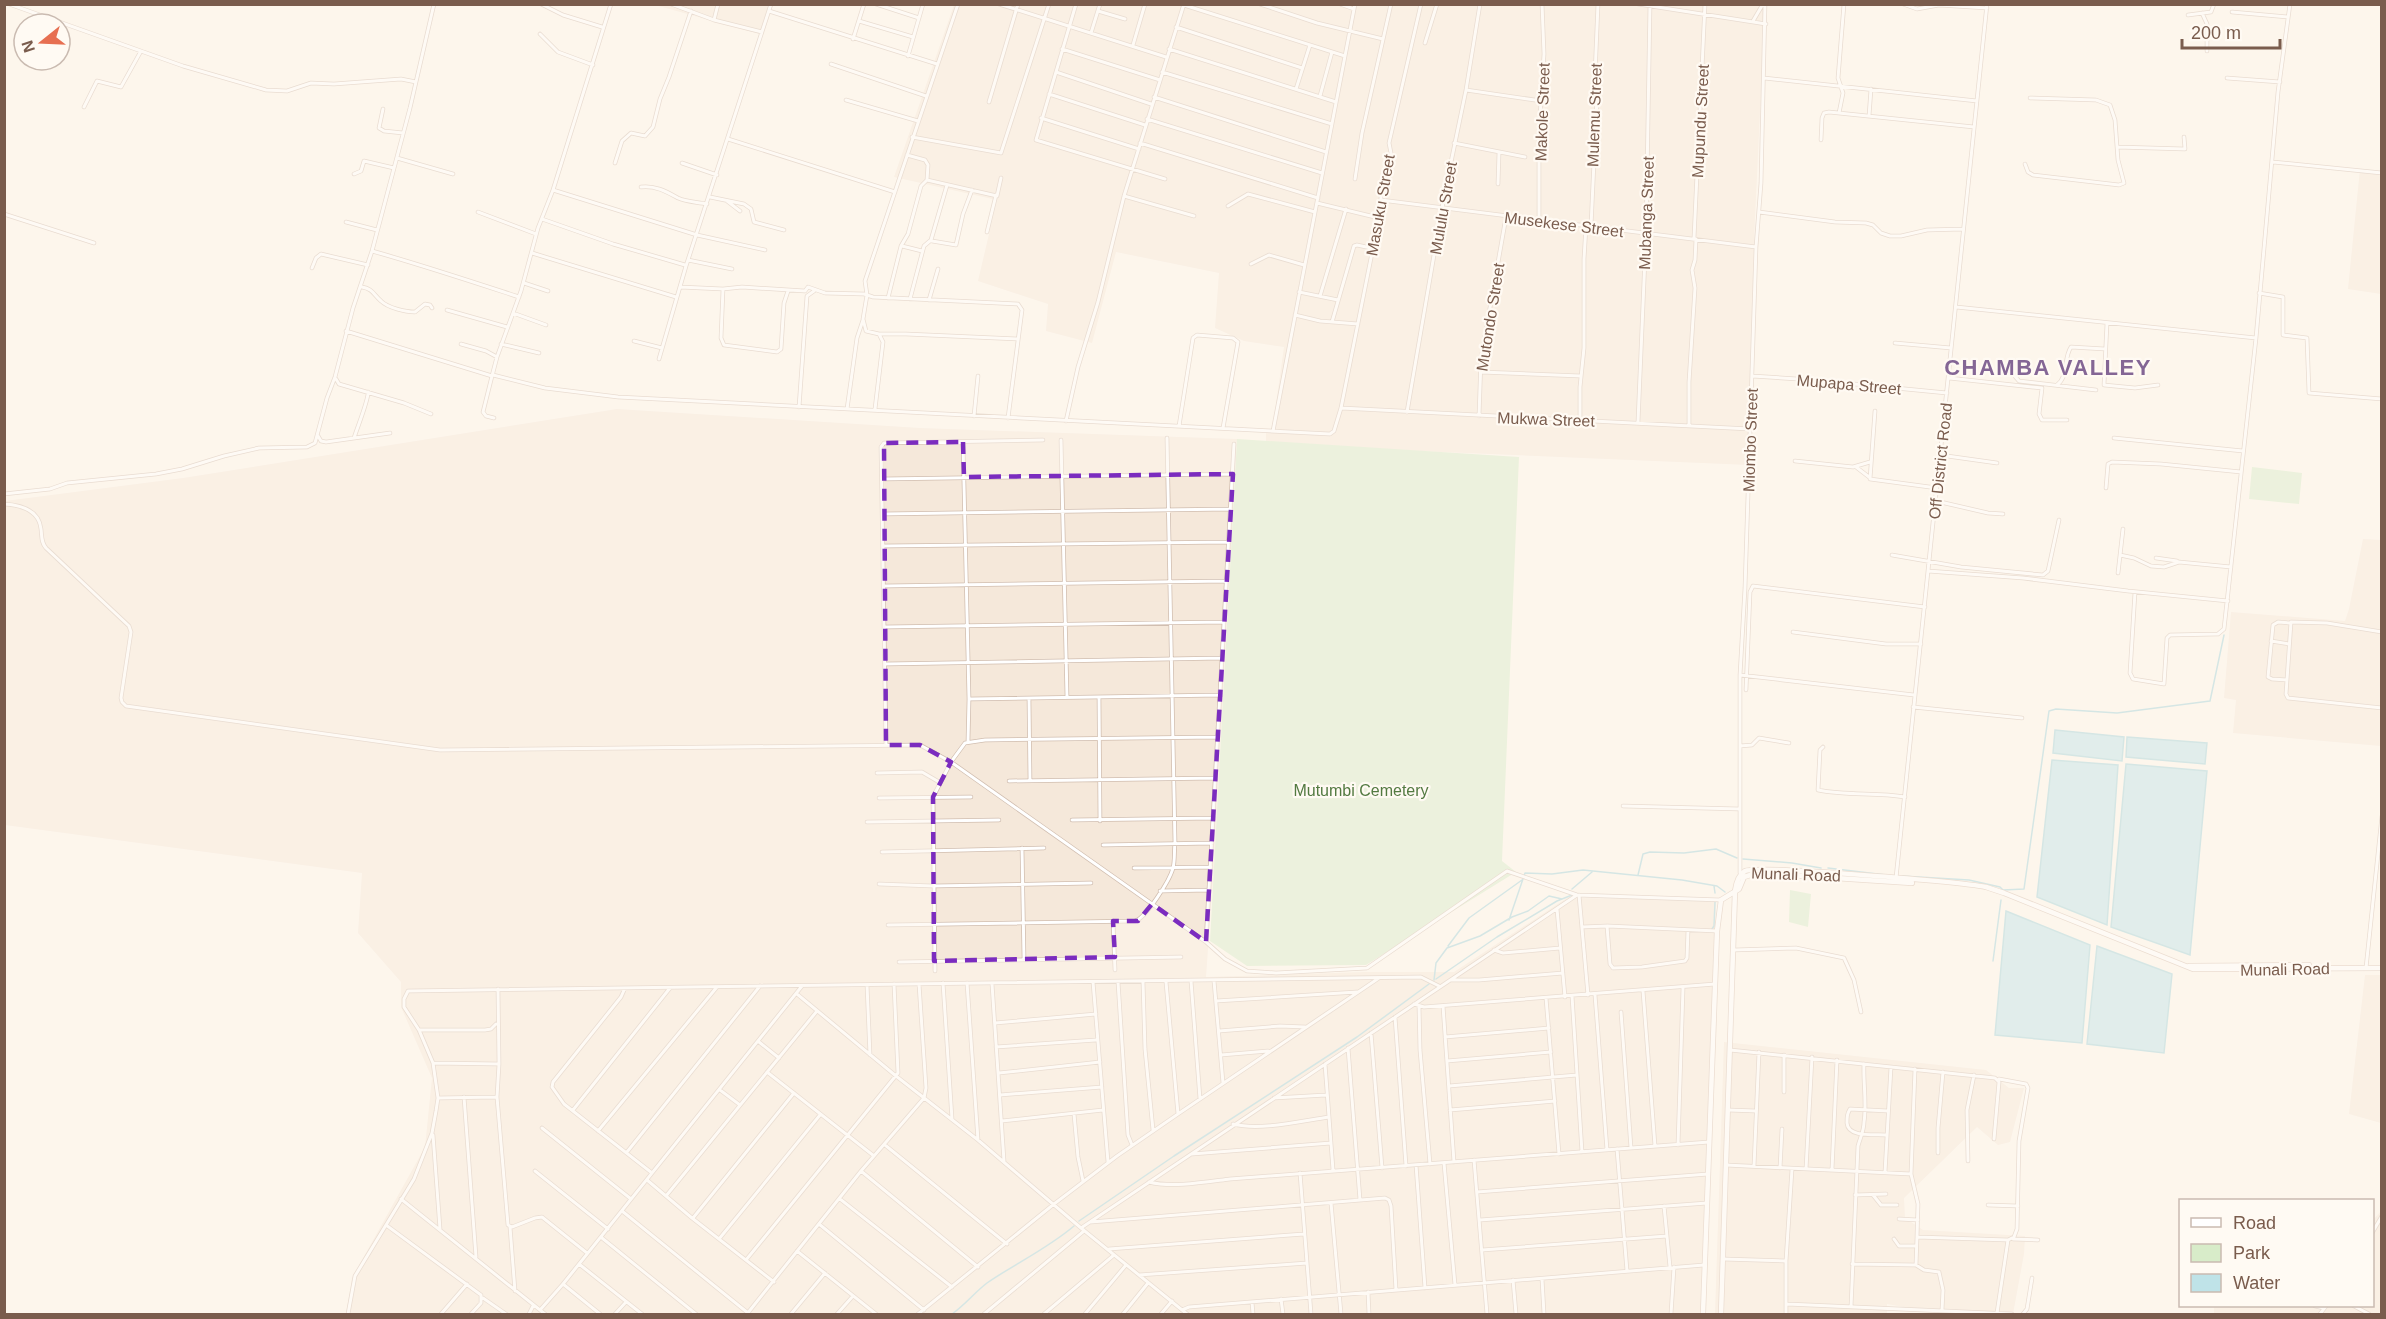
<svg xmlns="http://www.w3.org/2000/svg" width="2386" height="1319" font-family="Helvetica,sans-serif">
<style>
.residential{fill:#f5e8da}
.green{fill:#d8ecc9}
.water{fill:#bfe3e8;stroke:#a5d3da;stroke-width:1.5}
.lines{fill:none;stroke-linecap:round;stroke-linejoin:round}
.stream{stroke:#a5d3da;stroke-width:1.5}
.street-casing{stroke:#d1beb0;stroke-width:4.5}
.secondary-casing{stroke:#d6c0b0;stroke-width:6}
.street{stroke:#fff;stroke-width:3}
.secondary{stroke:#fff;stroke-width:4.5}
.marked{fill:none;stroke:#7b2cbf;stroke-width:4.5;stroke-dasharray:12 8;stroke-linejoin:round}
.labels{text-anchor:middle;stroke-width:4.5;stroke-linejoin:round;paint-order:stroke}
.street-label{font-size:16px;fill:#7a5c4d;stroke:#fffaf3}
.park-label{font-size:16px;fill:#537a41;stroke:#fffaf3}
.district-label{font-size:22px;font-weight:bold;letter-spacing:1.5px;fill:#846695;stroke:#fffaf3}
</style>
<rect width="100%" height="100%" fill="#fdf6ec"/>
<!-- residential -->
<path class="residential" d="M655,5h118l-10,30z
M954,5h811l-11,235 -5,225 -379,-16 -104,-7v-9h6l12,-86 -40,-6 -29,-13 4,-55 -103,-21 -24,91 -46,-12 2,-27 -70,-23 19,-81 -103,-23z
M2360,169l21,2v123l-33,-5z
M617,409l303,19 317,11 -24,439 -7,99 159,-5h89l116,-76 6,2 140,2 -15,414h-1355l6,-36 73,-131 7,-69 -31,-71v-25l-43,-49 4,-60 -357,-48v-324l178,-23z
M2363,539l18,1v206l-148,-13 3,-33 -12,-2 7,-86 114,9 4,-12z
M2365,975h16v148l-32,-9z
M1724,1042l262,28 23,18h15l-14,54 -12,3 -21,-18 -73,71 1,20 18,12 102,6 -1,18 -11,60 -82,-2 -44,-8v10h-172z
M2381,1211v103h-167v-8h158l1,-81 1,-6z"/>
<!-- green -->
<path class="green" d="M1237,439l282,18 -17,404 14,11 -150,93 -119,1 -37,-25z
M2252,467l50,6 -3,31 -50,-5z
M1790,890l21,4 -3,33 -19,-5z"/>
<!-- water -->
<path class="water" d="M2055,730l69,7 -2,24 -69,-8z
M2127,737l80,6 -2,21 -79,-7z
M2052,760l66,5 -11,160 -70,-28z
M2126,764l81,7 -17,184 -79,-28z
M2006,911l84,34 -8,98 -87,-8z
M2097,946l75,28 -8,79 -77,-9z"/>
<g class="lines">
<!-- stream -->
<path class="stream" d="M1743,859l49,4 29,5
M1828,868l58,7
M1638,875l5,-21 7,-2 34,1 32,-4 21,9
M1902,876l67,4 31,7 3,3 21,-1 25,-178 7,-2 61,4 93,-12 14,-66
M1714,886l1,7
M1572,889l20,-17
M1509,920l16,-47 27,1 31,-4 99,10 35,6 8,6
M1712,929l2,-3 1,-24
M1448,946l21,-28 53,-38
M1993,961l8,-61
M1436,979l61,-42 60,-36 15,-6
M1434,980l2,-17 11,-15 33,-12 32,-19 16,-6 21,-15 13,3
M1079,1221l95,-65 183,-119 72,-53
M952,1314c13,-9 23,-22 35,-31 29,-20 60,-34 87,-57"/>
<!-- street casing -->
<g class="street-casing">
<path id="street" d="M9,4l174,62 83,24 21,1 24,-8 23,1 67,-5 15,3
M541,4l22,11 39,12
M671,4l43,16 48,12
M876,4l43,14
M999,4l167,53
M1076,4l-40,136 129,39
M1260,4l57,19 66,16
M1340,4l14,5
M1638,4l128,20
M1903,4l14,5 22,-4 48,3
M1184,5l161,51
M769,11l168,53
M1098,11l27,8
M2232,12l56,5
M2202,13l5,11v27
M2188,15l23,-3 3,-8
M714,20l4,-16
M859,21l54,16
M1753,21l10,-17
M1176,27l126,41
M1091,33l9,-29
M540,34l18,18 35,13
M853,39l11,-35
M1425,43l12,-39
M1133,45l12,-41
M1062,49l98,31
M1169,49l167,53
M908,56l15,-52
M831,64l95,32
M1056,72l95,32
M1162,72l170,52
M1764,78l213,23
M2227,78l53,4
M1296,89l14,-44
M1466,90l76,11
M1049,94l96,31
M1320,96l12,-44
M1154,97l172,55
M846,100l72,21
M989,102l29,-98
M84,107l13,-26 24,6 20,-36
M383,109l-4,19 5,3 19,2
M1839,113l4,-20 -5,-15 6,-74
M1869,116l2,-27
M1041,118l98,31
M1147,119l175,54
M912,137l89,16 48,-149
M728,139l167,53
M1821,140l1,-22 2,-5 5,-1 145,15
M1140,143l178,55
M1454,143l71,14
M2117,147l68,2 -1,-12
M907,155l18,5 3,5 -1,15
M397,158l56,16
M2273,162l109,11
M615,163l7,-22 9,-8 14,3 8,-9 7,-28 9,-22 22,-66
M682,163l35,12
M2025,164l3,8 5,3 86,10 5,-2 -6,-23 -3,-40 -5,-15 -14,-5 -66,-2
M354,174l7,-3 3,-10 30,7
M1355,179l7,-46 29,-129
M927,180l70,16 4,-18
M1498,184l1,-32
M641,187c14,-2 26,5 37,11 8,4 20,4 29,6
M553,190l144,45 68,15
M1124,196l70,20
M710,197l34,7 7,5 3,13 30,8
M1381,200l375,47
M727,201l13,10
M1317,203l62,15
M1228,206l20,-12 67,18
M478,212l58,22
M1759,212l76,10 31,1 7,2 8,8 9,3h11l26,-6 36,-1
M4,214l90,29
M542,219l71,25 72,21
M1539,220v-87l5,-79 -2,-50
M346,222l31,8
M1591,226l6,-129 -2,-22 3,-71
M987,232l9,-37
M1694,238l11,-234
M932,241l24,4 7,-31 9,-24
M902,246l20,5
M372,251c50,14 98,30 147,46
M532,253l144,44
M688,260l44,9
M1251,264l18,-9 35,10
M312,268l4,-10 5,-4 47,11
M524,283l24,8
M362,287c11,2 11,7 19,14 7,7 25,11 34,11l10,-8 5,1 2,3
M680,287l43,2 19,-2 63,4 3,-4 17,6 39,1 9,3 145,7 4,6 -14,108
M723,289l-2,49 3,7 53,7 4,-3 3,-46 4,-12
M1299,292l39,8
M2259,293l24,4v38l24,3 2,55 73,6
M1320,296l26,-87
M888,298l13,-52 7,-12 13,-48 6,-6
M910,299l14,-53 7,-6 16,-55
M929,300l9,-31
M1956,307l300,31
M447,310l60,17
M513,313l33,12
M1295,315l25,6 38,3
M1332,322l22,-76 3,-1 14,3
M2107,323l-3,62 31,3 23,-3
M346,331l146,45 5,-19 24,-66 17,-63 15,-38 58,-186
M879,334h27l112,5
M634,341l28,7
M1895,343l56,5
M461,344l25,7 11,6
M501,344l38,9
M659,359l27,-93 85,-262
M1481,372l100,4
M2013,374l6,7 77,9
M493,375l52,13 73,9 712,37 4,-3 7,-23 38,-190 3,-31 9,-34 -2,-10 32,-139
M492,376l-9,36 3,4 8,2
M1752,376l61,4 134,13
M1949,378l93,10 -3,26 3,6h25
M336,379l3,5 65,19 27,11
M2057,385c12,-9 6,-26 14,-38l34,2
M799,407l8,-111 7,-5
M1341,408l409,21
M847,409l10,-71 6,-18
M875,409l8,-67 -4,-8 -13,-3 -3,-12 4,-24 -2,-14 93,-277
M1875,411l-5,68 67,9
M1407,412l38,-221 21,-101 14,-86
M974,416l4,-40
M1479,416l2,-57 25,-142
M1066,421l12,-54 20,-65 26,-106 60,-192
M1580,421v-34l4,-39v-89l2,-33
M1638,422l8,-188 4,-230
M1179,426l14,-88 4,-3 36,3 5,4 -15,86
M1689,426v-44l6,-94 -3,-18 3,-10 1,-21
M1273,431l82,-427
M318,436l3,5 5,1 64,-9
M354,438c3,-10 15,-39 14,-46
M2114,438l129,13
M1061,440l6,257
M963,442l6,257
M1940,455l57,8
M1795,461l58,6 17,-5
M1856,467l13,10
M882,479l351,-5
M2106,488l2,-24 4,-2 49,2 80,8
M4,494l46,-5 17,-6 89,-9 26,-5 42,-13 35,-8 48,-1 8,-4 12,-45 8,-21 18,-69 19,-57 38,-143 24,-104
M1936,501l52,12 15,1
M4,504c17,1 35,6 37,25 1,8 0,13 5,19l83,78 2,6 -10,66 1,4 4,4 314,44 480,-5 31,17 255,180 19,17 22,12 29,2 91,-5 140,-97 70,24 144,5
M882,514l349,-5
M883,546l346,-4
M1892,555l69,12 82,8 5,-4 11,-51
M2120,555l14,3 17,8 13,1 15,-5 52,5
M2156,558l21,3
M1928,571l95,7 105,13 100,10
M2118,573l5,-44
M884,586l342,-5
M2135,592l-5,81 3,6 31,5 3,-46 3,-3 48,-1 6,-5 32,-291 22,-246 12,-88
M884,627l340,-5
M1793,632l93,12h35
M2382,632l-55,-9 -36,-1 -5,72 2,4 94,10
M2271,641l18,3
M885,664l337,-6
M1740,675l174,20
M2287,680l-15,-1 -4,-2 5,-52 5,-3 12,1
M1746,690l4,-98 3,-6 172,21
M1099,697l1,124
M1029,699l1,82
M1913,707l109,11
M968,741l1,-42 252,-4
M886,745l-5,-298 3,-4 159,-3
M1740,746l12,-1 7,-7 30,5
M1823,747l-3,3 -2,40c29,6 58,2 87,7
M877,773l45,-1 17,10
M1009,781l207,-3
M879,798l92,-1
M1623,806l117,3
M1072,820l142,-2
M867,822l132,-2
M1103,845l109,-2
M1022,848l2,111
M882,852l162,-4
M1134,868l77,-1
M1740,873v-198l5,-87 11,-341 5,-64 4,-179
M1896,878l91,-874
M879,884l54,2 158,-3
M1160,891l49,-1
M1579,895l9,100
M1557,909l8,88
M1113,921l2,49
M888,925l247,-4c11,-3 35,-41 38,-53 2,-7 1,-17 2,-25l-8,-405
M1608,926l109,5
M1582,927l25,-1 3,38 3,4 29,-1 43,-6 2,-3 1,-28
M1206,942l28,-498
M1494,950l9,3 57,-5
M1734,950l62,-2 48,10 10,22 7,32
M899,962l282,-5
M2366,968l16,-152
M935,971l-2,-174 18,-35 14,-19 20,-3 232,-3
M1451,980h28l84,-7
M1191,981l9,118
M1214,981l9,102
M1093,982l15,180
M1118,982l10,153 4,10
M1143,982l2,67 8,81
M1166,982l12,132 201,-136
M943,983l9,136
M967,983l11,157
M992,984l12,177
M867,985l3,70
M625,988l-4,9 -68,85 -1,5 12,17 88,69
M498,989l1,75 -2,33 11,128 4,2 23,-9 7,-1 45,36
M1643,991l12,155
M797,994l99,82 82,64 103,88 106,86
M1595,995l12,155
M1572,996l10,156
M1546,998l13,156
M1216,1001l141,-9
M1414,1004l10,3 291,-23
M1419,1006l1,44 10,114
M1443,1006l11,156
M1621,1012l10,136
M1395,1017l11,149
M995,1023l101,-9
M419,1030h66l6,-1 5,-5
M1219,1031l61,-5 25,1
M1371,1033l11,135
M1445,1037l104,-9
M759,1042l20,16
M996,1047l100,-7
M1348,1048l12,152
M1730,1050l265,28 4,4 -5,57
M1221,1055l47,-4
M1784,1055v37
M1447,1061l104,-9
M433,1063l66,1
M1325,1064l8,106
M1915,1069l-4,105 7,30 -1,33
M767,1072l107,84
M999,1073l101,-11
M1449,1086l128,-11
M720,1090l20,15
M1000,1095l102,-8
M464,1097l12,160
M438,1098l58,-1
M1274,1098l52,-3
M573,1110l97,-122
M1450,1110l105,-9
M1728,1110l28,1
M1074,1114l4,43 5,24
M1002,1121l101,-11
M1233,1124c27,7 68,-3 96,-7
M542,1128l89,71
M598,1131l119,-144
M433,1135l7,94
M1886,1135c-11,-1 -38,3 -39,-12 0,-6 0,-9 3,-14l38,2
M885,1145l122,99
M1678,1145l5,-157
M1617,1149l10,122
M627,1152l133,-166
M1938,1153v-25l5,-56
M1192,1154l139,-11
M1474,1160l13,154
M1968,1161l-1,-51 7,-35
M1444,1163l11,122
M1416,1165l9,123
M1726,1165l185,9
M1754,1166l5,-114
M1780,1168l2,-39
M1806,1169l6,-112
M1832,1169l5,-109
M535,1171l73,58
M861,1171l117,96
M1885,1172l6,-105
M1300,1173l11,141
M647,1180l45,38 82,64
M1149,1182c23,6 57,0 81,-3l479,-37
M1477,1192l231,-18
M1855,1195l31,-1
M1873,1195l8,10h16
M666,1196l151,-185
M401,1199l144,115
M840,1199l112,88
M1331,1203l10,111
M1988,1205l30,1
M1664,1206l6,61
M622,1211l126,102
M693,1218l101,-125
M1899,1219l19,1
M1480,1220l227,-17
M1091,1222l294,-24 4,2 2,6 5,84
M819,1224l105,86
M386,1225l95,70v8l-10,11
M510,1227l5,64
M1081,1228l496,-333
M2372,1233l10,-17
M602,1238l94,76
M719,1239l101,-124
M1894,1239l5,7h17
M2013,1239l25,1
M1109,1249l195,-15
M1482,1250l185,-14
M797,1251l79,63
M1723,1259l63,2
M746,1260l152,-187 -4,-89
M579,1264l63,50
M1852,1264l64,1 8,5 15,2 4,18 -1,20
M1916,1265l1,-28 91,3 6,-3 3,-8 2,-88 9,-53 -2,-4 -27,-5
M1139,1275l168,-12
M1542,1279l2,35
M1513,1280l3,34
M1368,1292l1,22
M483,1298l23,16
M1281,1299l2,15
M1252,1302l1,12
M1787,1304l225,10
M2315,1306l9,2
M2354,1306l15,8
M1851,1307l7,-161c2,-8 6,-15 6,-24 3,-19 -1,-39 0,-58
M540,1310l23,-26
M1182,1310l7,-3 515,-42
M1997,1313l11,-73
M348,1314l7,-38 59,-97 18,-46 4,-22 2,-13 -5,-35 -14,-33 -15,-23v-8l4,-8 1013,-14 18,9
M441,1314l26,-30
M529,1314l4,-8
M600,1314l-37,-30 239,-298
M615,1314l11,-12
M747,1314l114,-143 63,-73 2,-10 -7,-104
M791,1314l34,-41
M837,1314l16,-18
M918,1314l136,-110 63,-48 61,-42
M984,1314l100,-83
M1044,1314l70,-59
M1085,1314l41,-49
M1123,1314l25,-31
M1161,1314l11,-13
M1671,1314l3,-47
M1786,1314v-53l6,-92
M2023,1314l4,-5 5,-31
M2320,1314l6,-8"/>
</g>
<!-- secondary casing -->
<g class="secondary-casing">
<path id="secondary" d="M2189,966l120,-1
M1703,1314l14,-383 4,-31 18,-11 5,-12 13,-4 155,10
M1721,1314l14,-423c1,-7 3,-16 10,-20 13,-6 216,11 241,16l18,6 189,76 189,-1"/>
</g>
<!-- street -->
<use href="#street" class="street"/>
<!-- secondary -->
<use href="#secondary" class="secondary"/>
</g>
<!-- marked area -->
<path d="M0 0H2386V1319H0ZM963,442l1,35 269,-3 -27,468 -54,-38 -14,17h-25l2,36 -181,4 -1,-164 18,-35 -31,-17h-34l-2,-302z" fill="#fdf6ec" fill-opacity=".55" fill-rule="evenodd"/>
<path class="marked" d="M963,442l1,35 269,-3 -27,468 -54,-38 -14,17h-25l2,36 -181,4 -1,-164 18,-35 -31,-17h-34l-2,-302z"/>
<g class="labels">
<!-- street labels -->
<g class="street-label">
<text transform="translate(1542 112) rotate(-88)" y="6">Makole Street</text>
<text transform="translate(1594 115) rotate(-88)" y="6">Mulemu Street</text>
<text transform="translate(1700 121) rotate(-87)" y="6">Mupundu Street</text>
<text transform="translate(1380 205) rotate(-80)" y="6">Masuku Street</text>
<text transform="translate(1443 208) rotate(-80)" y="6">Mululu Street</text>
<text transform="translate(1646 213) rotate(-88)" y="6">Mubanga Street</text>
<text transform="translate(1564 224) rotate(7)" y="6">Musekese Street</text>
<text transform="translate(1490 317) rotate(-81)" y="6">Mutondo Street</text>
<text transform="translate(1849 384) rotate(5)" y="6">Mupapa Street</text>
<text transform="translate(1546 419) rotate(2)" y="6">Mukwa Street</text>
<text transform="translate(1750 440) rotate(-88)" y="6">Miombo Street</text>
<text transform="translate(1940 461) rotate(-84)" y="6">Off District Road</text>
<text transform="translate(1796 874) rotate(2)" y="6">Munali Road</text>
<text transform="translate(2285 969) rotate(-1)" y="6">Munali Road</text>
</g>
<!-- park labels -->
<g class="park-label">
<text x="1361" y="796">Mutumbi Cemetery</text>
</g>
<!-- district labels -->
<g class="district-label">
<text x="2048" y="375">CHAMBA VALLEY</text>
</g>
</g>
<!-- border -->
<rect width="2386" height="1319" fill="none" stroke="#7a5c4d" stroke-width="12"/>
<!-- legend -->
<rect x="2179" y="1199" width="195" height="108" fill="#fffaf3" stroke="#cabbb1" stroke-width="1.5"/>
<rect x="2191" y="1218" width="30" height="9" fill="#ffffff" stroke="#cabbb1" stroke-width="1.5"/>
<text x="2233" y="1229" font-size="18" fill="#7a5c4d">Road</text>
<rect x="2191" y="1244" width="30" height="18" fill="#d8ecc9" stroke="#cabbb1" stroke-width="1.5"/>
<text x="2233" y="1259" font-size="18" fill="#7a5c4d">Park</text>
<rect x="2191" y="1274" width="30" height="18" fill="#bfe3e8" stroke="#cabbb1" stroke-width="1.5"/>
<text x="2233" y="1289" font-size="18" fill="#7a5c4d">Water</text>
<!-- north arrow -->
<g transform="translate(42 42) rotate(252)"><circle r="28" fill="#fffaf3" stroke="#cabbb1" stroke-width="1.5"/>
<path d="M0-4.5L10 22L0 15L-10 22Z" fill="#e76f51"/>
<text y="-9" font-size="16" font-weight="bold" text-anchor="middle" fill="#7a5c4d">N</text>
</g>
<!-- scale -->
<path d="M2182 39v9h98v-9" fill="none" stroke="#7a5c4d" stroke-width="3"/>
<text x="2191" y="39" font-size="18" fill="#7a5c4d" stroke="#fffaf3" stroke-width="4.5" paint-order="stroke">200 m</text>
</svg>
